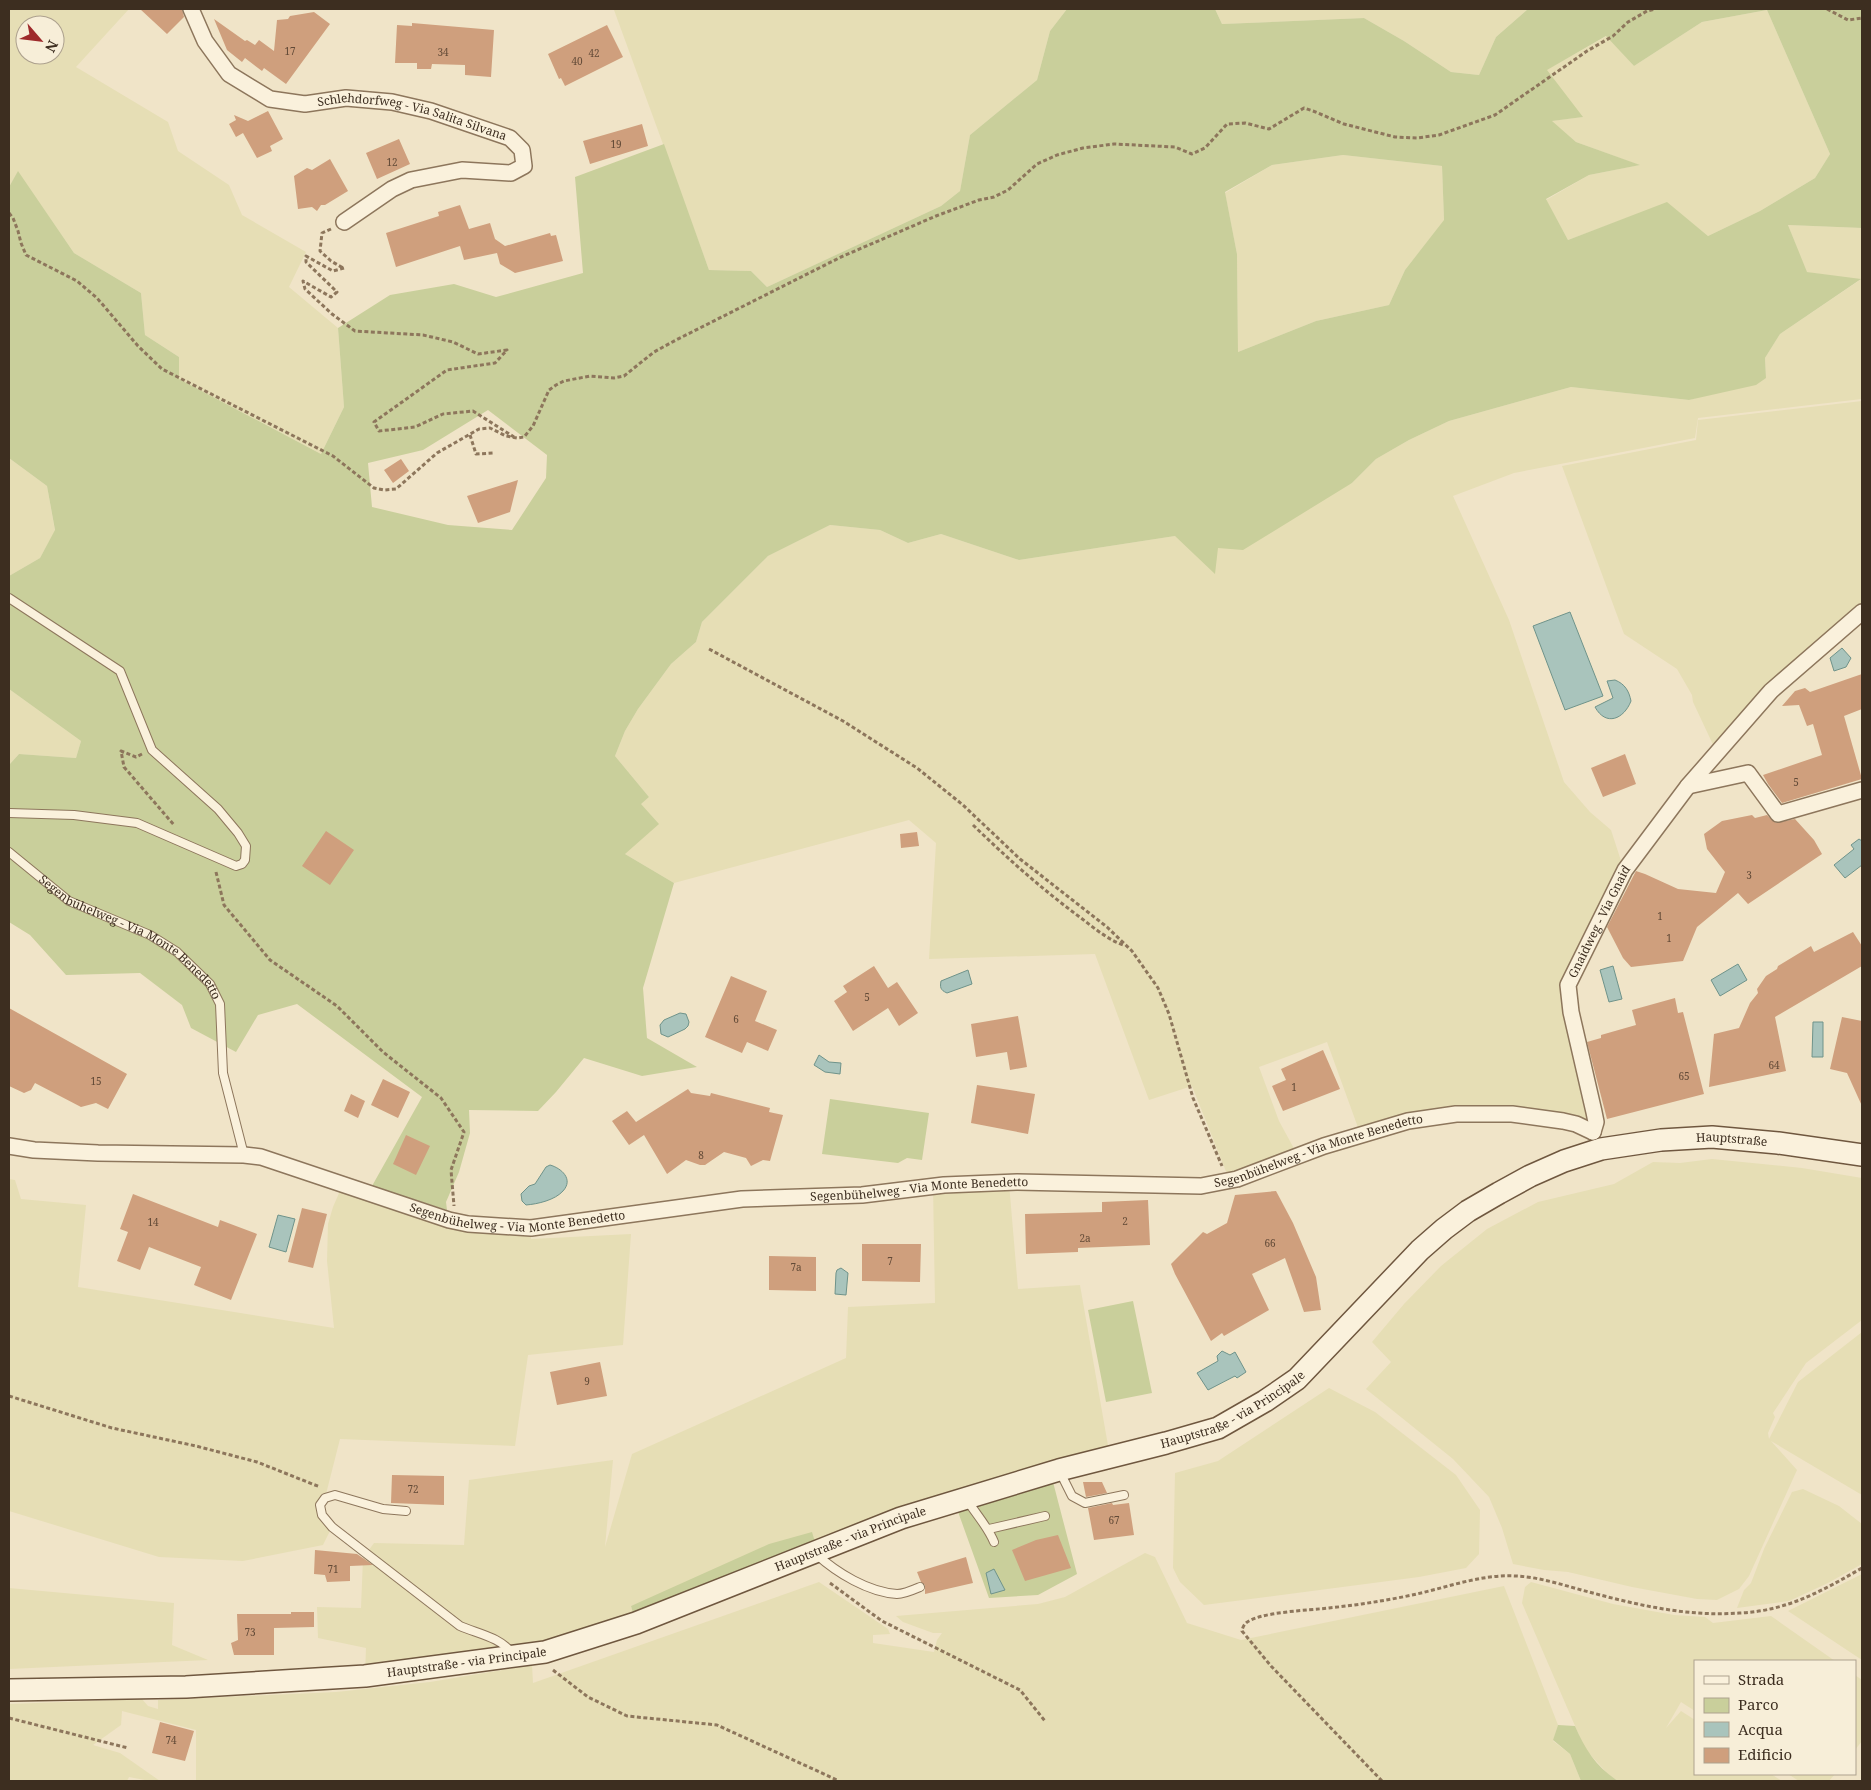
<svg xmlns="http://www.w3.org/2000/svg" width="1871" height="1790" font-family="'Noto Serif',serif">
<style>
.farmland{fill:#e6deb5;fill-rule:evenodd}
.green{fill:#c9cf9b;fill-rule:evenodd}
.water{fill:#a9c4bc;stroke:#6f938a}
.building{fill:#cf9f7d}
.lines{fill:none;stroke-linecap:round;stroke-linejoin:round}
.lane-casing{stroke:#8d765c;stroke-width:10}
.street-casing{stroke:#8d765c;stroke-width:18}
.secondary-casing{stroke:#6f573f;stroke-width:24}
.path{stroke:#8d765c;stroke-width:3;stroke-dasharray:4 2.5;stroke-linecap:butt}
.lane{stroke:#faf1dc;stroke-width:8}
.street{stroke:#faf1dc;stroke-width:15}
.secondary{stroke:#faf1dc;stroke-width:21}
.labels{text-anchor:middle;stroke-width:4;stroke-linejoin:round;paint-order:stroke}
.number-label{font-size:10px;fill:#624a37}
.street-label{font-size:12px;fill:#3d2e20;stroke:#f7eed8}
</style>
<rect width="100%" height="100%" fill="#f0e4c8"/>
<!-- farmland -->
<path class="farmland" d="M9,9h120l-53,58 92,55 10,29 51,34 13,30 64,37 -17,35 49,41 6,79 -23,47 -142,-75v-22l-34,-22 -4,-42 -67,-40 -56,-81 -9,15zM25,25h30v30h-30z
M616,9h451l-17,22 -13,49 -67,55 -10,56 -19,15 -174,81 -16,-16 -42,-1 -95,-260z
M1215,9h313l-32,28 -17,38 -28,-3 -47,-31 -40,-23 -142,6z
M1767,10l63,144 -15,24 -55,33 -52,25 -41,-33 -99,37 -22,-40 43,-25 50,-10 -63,-23 -25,-21 31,-4 -36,-47 61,-34 27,30 68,-44z
M1343,155l99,11 2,55 -39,49 -16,35 -73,16 -78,31 -1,-98 -12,-61 47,-28z
M1788,225l74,3v171l-164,19 -3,20 -181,35 -61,23 56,124 55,162 26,30 21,18 13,40 -58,115 24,126 -2,18 -79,-17 -149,21 -33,-91 -68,25 20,54 18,33 -68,25 -37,-93 -43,14 -54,-146 -166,5 7,-116 -27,-23 -235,63 -49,-29 15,-50 9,-7 -34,-41 10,-25 13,-22 33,-45 25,-22 6,-20 66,-66 62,-31 50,5 28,13 33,-9 78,26 156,-24 43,12 134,-65 24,-24 33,-19 40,-19 122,-34 118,13 77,-22 -1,-20 15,-24 80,-54 -54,-8z
M1862,401v210l-146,140 -23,-49 -1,-7 -15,-26 -53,-35 -62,-168 134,-26 2,-20z
M9,458l38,28 8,45 -15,27 -31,18z
M9,689l72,52 -5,17 -57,-4 -10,11z
M1712,1159l90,9 60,10v142l-56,43 -33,50 2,4 -7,16 1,6 29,-57 64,-50v163l-91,-54 26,29 -48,106 -10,13 -22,11 -20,-1 -65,-12 -64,-15 -24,-2 -31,-6 -11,-36 -13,-31 -36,-38 -87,-70 25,-27 -19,-20 32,-38 37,-38 46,-37 51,-27 76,-18 39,-22 27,1z
M9,1179l6,1 6,19 65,6 -8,82 256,41 -7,-67 1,-37 5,-17 10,-23 56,20 132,24v11l100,-5 -8,111 -95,10 -13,91 -175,-7 -15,59 -5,7 12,22 -9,18 -80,16 -84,-4 -150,-46z
M1009,1183l9,106 62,-4 30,172 -479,149 5,17 -91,29 -180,24 1,-28 -48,-10 -1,-31 44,1 2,-50 11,-15 90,2 5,-65 144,-20 -8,87 27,-93 214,-96 2,-51 87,-4 -2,-117z
M1329,1388l46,24 81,63 24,35 -1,44 -13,14 -47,9 -215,28 -24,-23 -7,-14 2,-95 43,-12z
M1803,1489l36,17 23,18v40l-34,19 -39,18 -52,7 7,-18 7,-7 13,-34 28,-57z
M1145,1553l10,4 32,66 54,17 263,-54 54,139 -5,16 17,13 11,27h-1385v-51l-74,-19 -1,14 -28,20 27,8 40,28h-10l-21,-4 -2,4h-118l1,-77 132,-5 6,7 10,3v-9l178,-8 94,-10 102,-17 1,18 286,-101 69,47 2,5 -17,1v8l61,9 3,-12 5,-7h-9l-30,-11 -7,-6 142,-12 27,-7z
M1862,1574v86l-74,-49z
M1531,1582l82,22 61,11 31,2 8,6 58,-7 64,45h-140v50l-14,-9 -15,26 15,-17 14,9v54h76l11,7h-164l-9,-6 -24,-26 -63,-146 3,-16z
M9,1588l165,15 -2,42 36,15 -199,9z
M1855,1675l7,5v61l-7,9z
M1788,1774h47l-6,7h-30z"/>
<!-- green -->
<path class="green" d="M1067,9h148l7,15 142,-6 40,23 47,31 28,3 17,-38 32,-28h334v219l-74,-3 19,47 54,7 -81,55 -15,24 1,20 -10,7 -67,15 -118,-13 -122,34 -40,19 -33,19 -24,24 -109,67 -25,-2 -3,26 -40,-38 -156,24 -78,-26 -33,9 -28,-13 -50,-5 -62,31 -66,66 -6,20 -25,22 -33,45 -13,22 -10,25 34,41 -8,7 18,20 -34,30 49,29 -31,105 4,50 50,29 -55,9 -58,-18 -28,34 -18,19 -69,-1 1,23 -11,39 -13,30 1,8 -75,-24 50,-89 -125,-93 -39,11 -22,37 -45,-24 -9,-23 -42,-32 -74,2 -36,-40 -21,-13v-157l10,-11 57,4 5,-17 -72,-52v-113l31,-18 15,-28 -8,-44 -38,-28v-271l9,-16 56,82 67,40 4,42 34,22v22l142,75 23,-47 -6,-79 52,-33 64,-11 42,13 87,-24 -8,-96 89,-33 45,126 42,1 16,16 174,-81 19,-15 10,-56 67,-55 13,-49zM1767,10l63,144 -15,24 -55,33 -52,25 -41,-34 -99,38 -22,-41 43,-24 51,-10 -64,-23 -24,-21 31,-4 -36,-47 59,-34 28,30 68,-44zM1343,155l99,11 2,54 -39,50 -16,35 -73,16 -78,31 -1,-98 -12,-62 47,-27zM488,410l59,45 -1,23 -34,52 -64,-5 -76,-18 -4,-44 55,-13z
M830,1099l99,14 -7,47 -15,-2 -9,5 -76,-9z
M1133,1301l19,92 -46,9 -18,-92z
M1053,1482l24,92 -39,21 -49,3 -32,-89z
M812,1532l3,10 -179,81 -5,-17 138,-62z
M1558,1725l17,1c10,23 21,41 43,55h-37l-11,-27 -17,-14z"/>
<!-- water -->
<path class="water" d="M1570,612l33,84 -38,14 -32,-84z
M1842,648l9,10 -5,9 -12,4 -4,-13z
M1615,680c10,4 14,11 16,21 -7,18 -25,26 -36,6l18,-9 -6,-17z
M1859,839l3,2v24l-17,13 -11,-13 20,-16 -3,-4z
M1738,964l9,16 -27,16 -9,-16z
M1613,966l9,33 -13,3 -9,-32z
M968,970l4,14 -25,9c-7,-3 -7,-6 -6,-12z
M680,1013l6,1 3,8 -1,4 -3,3 -17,8 -7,-3 -1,-9 4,-5z
M1813,1022h10v35h-11z
M819,1055l10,7 12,1 -1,11 -15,-2 -11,-7z
M550,1165c11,3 24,14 13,26 -8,9 -25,13 -37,14l-4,-4 -1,-7 8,-8 6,-2 11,-17z
M278,1215l17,4 -9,33 -17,-5z
M841,1268l7,5 -2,22 -11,-1 1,-21 1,-3z
M1222,1351l8,4 5,-3 11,20 -9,6 -2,-2 -27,14 -11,-17 21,-12 -1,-5z
M994,1569l11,21 -14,4 -5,-21z"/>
<!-- building -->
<path class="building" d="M140,9h42l2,8 -17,17z
M314,12l16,12 -44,60 -22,-16 -2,3 -17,-13 -3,4 -15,-12 -13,-31 31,22 2,-1 8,5 4,-5 15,11 3,-31 11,-1 2,-3z
M412,23l82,7 -3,47 -26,-2v-10l-33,-1 -1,5h-14v-6h-22l2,-38 15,1z
M607,25l16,32 -58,29 -4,-8 -2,1 -11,-25z
M268,111l15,28 -13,7 2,5 -15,7 -14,-25 -7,4 -7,-13 7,-4 -2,-5 14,6z
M642,124l6,22 -58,18 -7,-23z
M399,139l11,25 -33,15 -11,-26z
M330,159l18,32 -23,14h-4l-4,6 -5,-4 -14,2 -4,-33 13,-8 5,2z
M460,205l9,24 21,-6 5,16 10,7 45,-13 1,3 5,-1 7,26 -48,12 -15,-9 -3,-11 -33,7 -4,-14 -64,21 -10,-34 53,-17 -1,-4z
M401,459l8,12 -16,12 -9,-13z
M518,480l-8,32 -32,11 -11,-27z
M1862,674v35l-18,7 18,63 -80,24 -14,-19 -5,-9 59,-20 -9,-31 -6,2 -8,-21 -17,1 13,-15 10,-3 5,4z
M1625,754l11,30 -33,13 -12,-29z
M1752,815l3,3 12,-3 9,8 19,-4 19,21 8,14 -74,50 -10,-11 -41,34 -14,34 -52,6 -8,-9 -16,-31 29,-56 9,3 33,15 38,4 9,-21 -18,-23 -3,-15 18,-13z
M326,831l28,19 -24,35 -28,-19z
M917,832l2,14 -18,2 -1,-14z
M1853,932l9,14v20l-87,51 11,54 -77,16 5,-53 25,-6 11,-25 8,-10 -1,-4 9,-13 11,-7 1,-3 33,-20 3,6z
M874,966l14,22 9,-6 21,31 -19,13 -11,-18 -35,23 -19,-30 13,-9 -4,-6z
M731,976l36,15 -12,30 22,9 -9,21 -21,-9 -5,11 -37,-16z
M1675,998l3,15 5,-1 21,82 -97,25 -20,-77 14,-4v-3l35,-10 -4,-15z
M9,1008l118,66 -19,35 -12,-6 -15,4 -46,-24 -4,7 -7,3 -15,-7z
M1018,1016l9,51 -17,3 -3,-18 -31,5 -5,-33z
M1842,1017l20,4v85l-15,-33 -17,-4z
M1323,1050l17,39 -57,22 -11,-25 14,-6 -5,-11z
M383,1079l27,13 -12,26 -27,-13z
M977,1085l58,9 -7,40 -57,-11z
M688,1089l3,4 19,3 1,-3 59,15 -1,4 14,3 -13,46 -7,-1 -12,6 -5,-8 -22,-6 -19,13h-5l-14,-5 -19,14 -23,-39 -15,10 -17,-24 15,-10 9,11z
M351,1094l14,7 -7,17 -14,-7z
M406,1135l24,11 -14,29 -23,-11z
M1276,1191l17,32 23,54 5,33 -17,2 -19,-54 -33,16 17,36 -45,26 -2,-3 -11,8 -36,-67 -4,-10 32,-32 4,2 20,-11 8,-28z
M133,1194l85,33 2,-7 37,14 -26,66 -37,-15 7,-18 -52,-20 -9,23 -23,-9 11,-29 -8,-3z
M1148,1200l2,45 -72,3v4l-52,2 -1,-40 77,-2v-10z
M302,1208l25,6 -14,54 -25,-6z
M862,1244h59l-1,38 -58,-1z
M769,1256l47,1v34l-47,-1z
M600,1362l7,34 -50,9 -7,-33z
M392,1475l52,1v29l-53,-2z
M1083,1482h19l5,11 -21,4z
M1112,1503l1,2 16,-2 5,32 -40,5 -6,-32z
M1058,1535l13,33 -46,13 -13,-31 24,-10z
M315,1550l42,4 16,11 -23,1v15l-23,1 -2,-7 -11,-1z
M966,1557l7,26 -48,11v-9l-4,-3 -4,-10z
M291,1612h23v15l-40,1v27h-40l-3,-12 7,-3 -1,-26h54z
M160,1722l34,9 -9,30 -33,-8z"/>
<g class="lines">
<!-- lane casing -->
<g class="lane-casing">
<g id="lane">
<path d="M9,598l111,73 32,79 66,59 20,24 8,13 -1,14 -3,4 -6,2 -99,-43 -63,-8 -65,-2"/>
<path id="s1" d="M9,852l60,49 81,34 27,17 33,32 10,20 3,69 21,82"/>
<path d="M1060,1472l12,24 13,7 39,-8"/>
<path d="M967,1500c9,14 21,27 27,42"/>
<path d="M406,1511l-23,-2 -48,-14 -10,3 -5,7 2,10 10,12 128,99c19,8 40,11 53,28"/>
<path d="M989,1529l56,-13"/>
<path d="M816,1554c21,19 52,38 81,40 7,0 16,-4 23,-7"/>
</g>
</g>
<!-- street casing -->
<g class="street-casing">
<g id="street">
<path id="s2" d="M191,9l14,32 24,33 41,25 35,5 41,-6 46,4 39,9 79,27 12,12 2,16 -13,7 -49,-3 -51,10 -19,9 -48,33"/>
<path d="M1688,786l60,-13 30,41 84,-24"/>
<path id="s3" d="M1593,1132l3,-10 -2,-10 -23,-100 -3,-27 57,-115 63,-84 83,-95 91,-79"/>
<path id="s4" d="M9,1146l25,4 64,3 146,2 17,2 188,63 19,4 63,4 211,-29 120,-4 82,-10 73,-3 184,4 36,-7 87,-33 84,-25 48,-7h56l51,7 13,3 17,8"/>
</g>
</g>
<!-- secondary casing -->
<g class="secondary-casing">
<g id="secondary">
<path id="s5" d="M9,1690l177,-3 179,-11 180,-24 91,-29 265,-105 158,-48 107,-27 52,-15 47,-27 32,-22 123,-129 24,-21 24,-18 31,-18 31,-17 34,-15 37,-12 60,-9 51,-3 66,6 84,12"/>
</g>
</g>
<!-- path -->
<path class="path" d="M1827,9l21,11 14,-2
M9,213l4,5 5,13 3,12 5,12 51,26 20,17 41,48 24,23 171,87 41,32 10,2 12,-1 41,-36 42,-24 11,-1 16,8 11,2 7,-1 9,-11 16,-36 7,-5 8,-4 26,-5 24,2 10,-2 30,-24 22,-12 165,-83 95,-41 43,-16 15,-3 14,-7 29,-26 20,-9 26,-7 31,-4 61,3 17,7 13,-6 22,-24 18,-1 24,6 35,-21 9,3 31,13 51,13 22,1 22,-3 56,-20 92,-64 26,-15 15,-14 19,-11 8,-2
M331,229l-9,4 -2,18 11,10 12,7
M344,268l-11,3 -27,-15v6l31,30 -6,5 -28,-16 2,8 27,25 23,17 68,4 30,7 25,12 29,-4 -12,13 -48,7 -73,52 5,9 36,-4 28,-13 30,-3 41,26
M470,435l6,19 17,-1
M709,649l134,72 74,47 46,37 57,54 87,68 25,24 26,37 11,26 24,84 29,68
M142,754l-6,3 -15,-6 3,16 50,58
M973,825c34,33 70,65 108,93 13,10 26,21 42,27
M216,872l8,33 46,55 67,46 46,46 58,46 23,34 -13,38 3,36
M9,1396l103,32 84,18 61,16 63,25
M830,1583l52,38 138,69 25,31
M553,1670l35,27 39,19 90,9 120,55
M9,1718l119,30
M1382,1781l-111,-115 -29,-35c0,-2 2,-6 3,-7 10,-12 67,-14 84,-16 28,-3 55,-7 83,-13 34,-7 68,-21 104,-19 24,1 50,10 73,16 48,13 100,25 150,21 48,-2 83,-22 123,-45"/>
<!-- lane -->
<use href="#lane" class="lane"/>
<!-- street -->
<use href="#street" class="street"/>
<!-- secondary -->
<use href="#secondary" class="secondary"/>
</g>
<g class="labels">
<!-- number labels -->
<g class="number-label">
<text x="290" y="55">17</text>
<text x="443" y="56">34</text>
<text x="594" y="57">42</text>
<text x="577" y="65">40</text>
<text x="616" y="148">19</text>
<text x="392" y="166">12</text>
<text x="1796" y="786">5</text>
<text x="1749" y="879">3</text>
<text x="1660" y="920">1</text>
<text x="1669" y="942">1</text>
<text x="867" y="1001">5</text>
<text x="736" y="1023">6</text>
<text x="1774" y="1069">64</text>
<text x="1684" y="1080">65</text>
<text x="96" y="1085">15</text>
<text x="1294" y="1091">1</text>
<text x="701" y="1159">8</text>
<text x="1125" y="1225">2</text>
<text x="153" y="1226">14</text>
<text x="1085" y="1242">2a</text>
<text x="1270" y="1247">66</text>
<text x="890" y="1265">7</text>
<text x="796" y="1271">7a</text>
<text x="587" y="1385">9</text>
<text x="413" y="1493">72</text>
<text x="1114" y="1524">67</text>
<text x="333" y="1573">71</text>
<text x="250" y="1636">73</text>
<text x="171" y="1744">74</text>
</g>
<!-- street labels -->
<g class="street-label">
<text dy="4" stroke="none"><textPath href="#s2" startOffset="269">Schlehdorfweg - Via Salita Silvana</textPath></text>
<text dy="4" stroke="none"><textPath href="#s3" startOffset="221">Gnaidweg - Via Gnaid</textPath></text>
<text dy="4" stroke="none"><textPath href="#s1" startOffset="150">Segenbühelweg - Via Monte Benedetto</textPath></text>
<text dy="4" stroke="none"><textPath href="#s5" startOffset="1860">Hauptstraße</textPath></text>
<text dy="4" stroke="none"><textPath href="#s4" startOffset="1329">Segenbühelweg - Via Monte Benedetto</textPath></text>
<text dy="4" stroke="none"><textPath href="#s4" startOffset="924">Segenbühelweg - Via Monte Benedetto</textPath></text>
<text dy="4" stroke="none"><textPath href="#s4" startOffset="519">Segenbühelweg - Via Monte Benedetto</textPath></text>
<text dy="4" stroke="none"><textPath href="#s5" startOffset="1269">Hauptstraße - via Principale</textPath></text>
<text dy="4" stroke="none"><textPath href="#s5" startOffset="864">Hauptstraße - via Principale</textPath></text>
<text dy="4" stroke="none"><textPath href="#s5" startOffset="459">Hauptstraße - via Principale</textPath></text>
</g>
</g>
<!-- border -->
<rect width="1871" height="1790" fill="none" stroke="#3d2e20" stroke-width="20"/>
<!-- legend -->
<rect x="1694" y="1660" width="162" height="115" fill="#f7eed8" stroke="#ada18e"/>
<rect x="1704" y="1676" width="25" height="8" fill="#faf1dc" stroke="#ada18e"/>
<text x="1738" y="1685" font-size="15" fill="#3d2e20">Strada</text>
<rect x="1704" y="1698" width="25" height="15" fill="#c9cf9b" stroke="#ada18e"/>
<text x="1738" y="1710" font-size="15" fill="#3d2e20">Parco</text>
<rect x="1704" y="1722" width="25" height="15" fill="#a9c4bc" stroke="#ada18e"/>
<text x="1738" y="1735" font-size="15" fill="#3d2e20">Acqua</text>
<rect x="1704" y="1748" width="25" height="15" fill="#cf9f7d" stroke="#ada18e"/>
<text x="1738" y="1760" font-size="15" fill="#3d2e20">Edificio</text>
<!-- north arrow -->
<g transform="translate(40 40) rotate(118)"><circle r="24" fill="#f7eed8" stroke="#ada18e"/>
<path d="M0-4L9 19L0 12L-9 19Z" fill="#9e2a2b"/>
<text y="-8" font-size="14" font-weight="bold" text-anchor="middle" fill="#3d2e20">N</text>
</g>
</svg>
